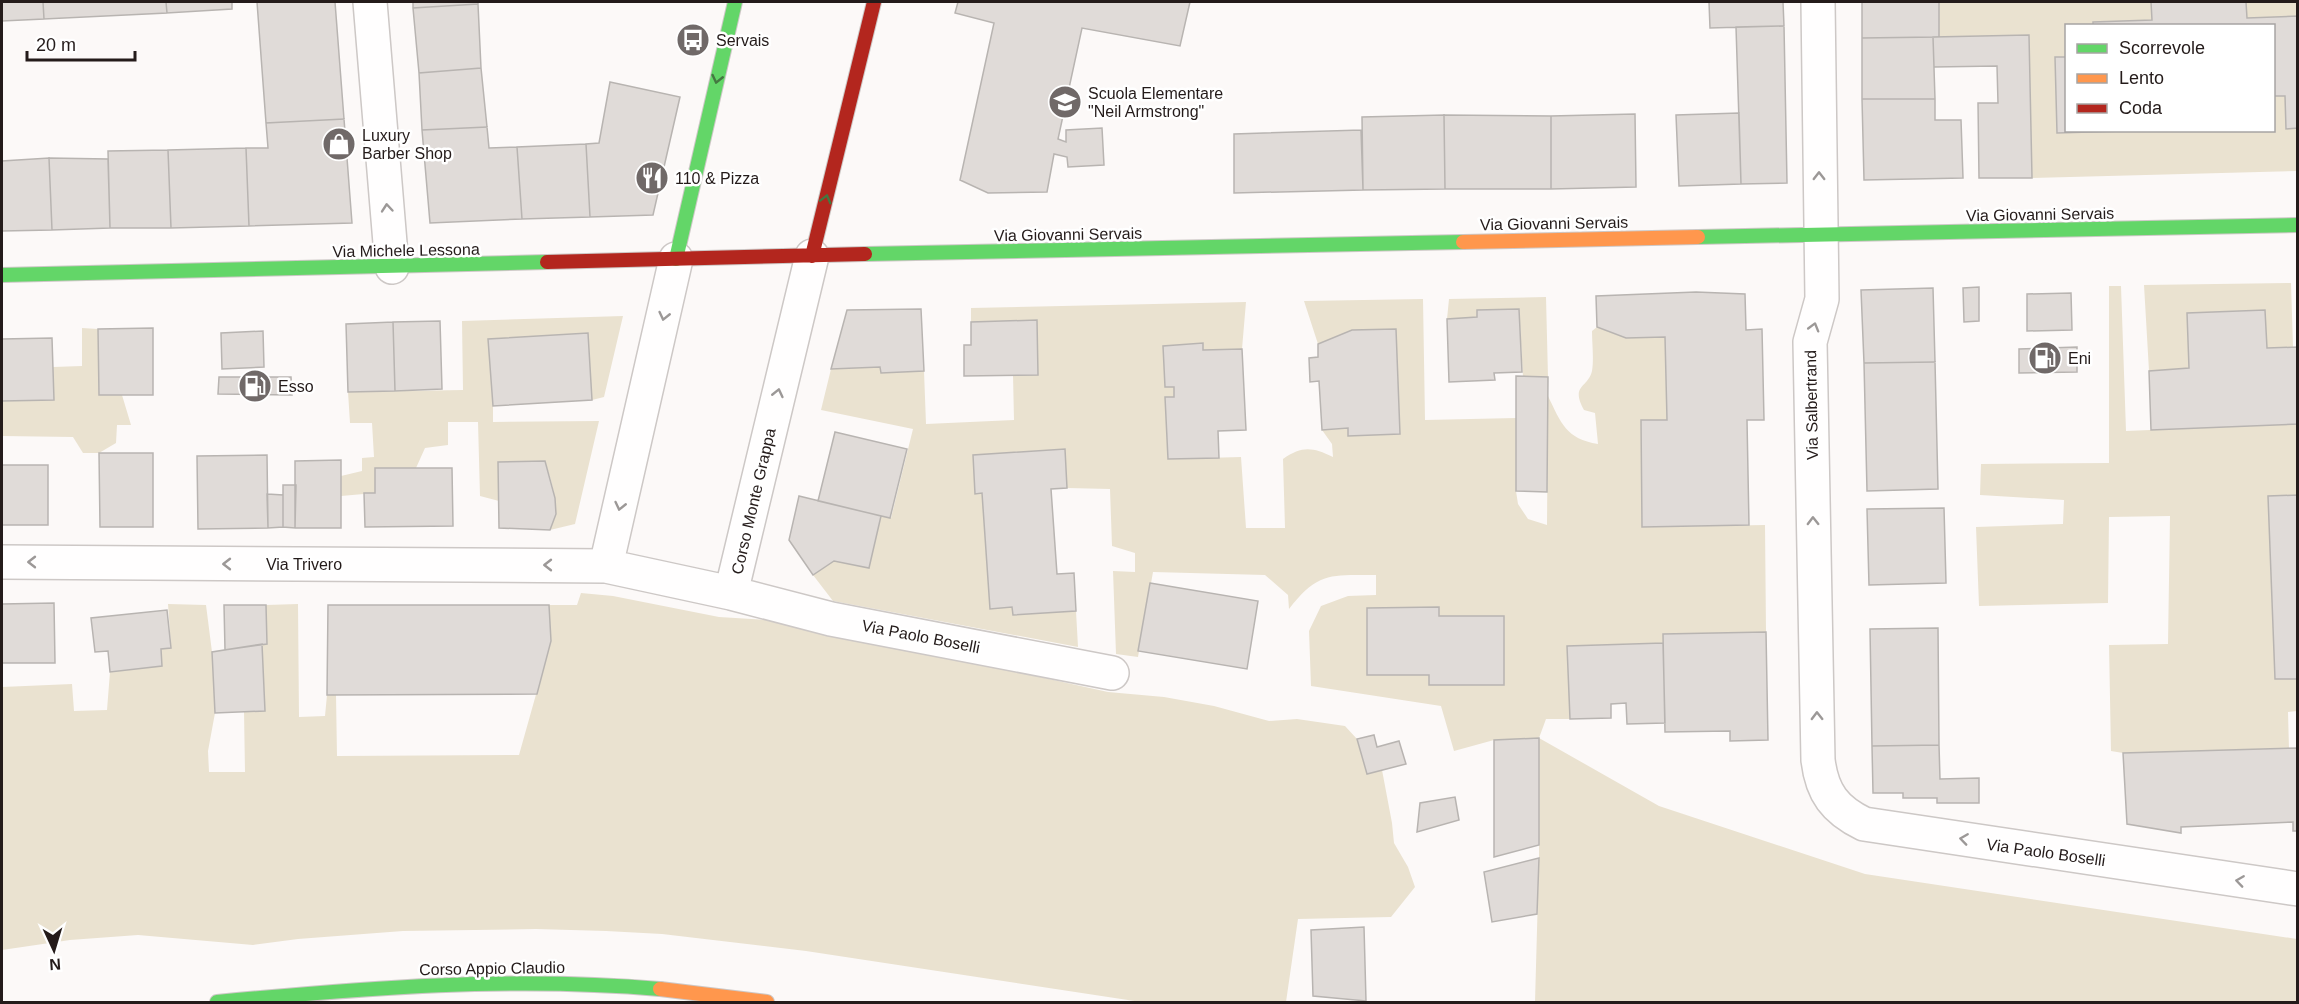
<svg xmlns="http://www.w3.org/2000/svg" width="2299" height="1004" font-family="Arial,sans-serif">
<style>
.green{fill:#eae2d0;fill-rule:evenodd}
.building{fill:#e0dbd8;stroke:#b8b4b1;stroke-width:1.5}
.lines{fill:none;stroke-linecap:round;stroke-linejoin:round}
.street-casing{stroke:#cdc8c6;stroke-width:36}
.fast-casing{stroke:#cdc8c6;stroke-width:16}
.slow-casing{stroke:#cdc8c6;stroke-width:16}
.jam-casing{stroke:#cdc8c6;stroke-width:16}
.street{stroke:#fffefe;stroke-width:33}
.fast{stroke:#63d668;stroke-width:14}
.slow{stroke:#ff974d;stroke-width:14}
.jam{stroke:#b3261e;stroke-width:14}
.oneway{stroke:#447841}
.oneway2{stroke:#9c9897}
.labels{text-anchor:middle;stroke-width:5;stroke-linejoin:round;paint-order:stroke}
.poi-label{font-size:16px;fill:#241b1a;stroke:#fff;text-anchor:start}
.street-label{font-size:16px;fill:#241b1a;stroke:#fff}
</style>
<rect width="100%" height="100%" fill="#fcf9f8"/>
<!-- green -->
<path class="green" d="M1939,2h358v169l-265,7 -3,-142 -90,1zM2066,26h208v104h-208z
M2291,283l2,64 -26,1 -2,-38 -78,3 2,55 -40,3 -5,-86z
M2109,286h12l5,145 171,-7v71l-29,1 7,183h22v32l-9,1 1,37 -166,4 -12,-2 -2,-106 59,-1 2,-128 -61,1 -1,86 -129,3 -3,-79 87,-3 1,-24 -84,-5 1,-31 128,-1z
M1546,297l2,80h-25l-4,-68 -42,1v7l-30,2 2,-20z
M1423,299l2,121 91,-2v73l2,13 10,15 19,6 1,-129c13,27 18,43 50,48l-3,-31 -11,-3c-14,-25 4,-22 8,-39 2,-12 0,-28 0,-40l5,-4 29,11 39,-1 2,83 -26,1 1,106 123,-2 1,107 -103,2v9l-96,3 3,73h-24l-7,19 120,68 206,68 432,65v63h-762l4,-144v-120l-45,2 -40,11 -13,-45 -130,-20 -2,-55 12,-25 27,-10 28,-1v-20c-44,0 -58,-4 -87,34l-1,-14 -23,-20 -112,-3 -15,85 -22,-3 -3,-83 22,1v-19l-23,-7 -2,-57 -43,-1 -2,-39 -92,6 2,38h7l8,116 22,-2 1,8 63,-4 2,36 -245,-46 -20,-26 21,-14 47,-45 10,2 22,-89 -92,-19 10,-41 49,-2 1,6 43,-2 2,53 88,-4 -1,-45 25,-1 -1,-53 -66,1v-14l275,-6 -4,47 -39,1v-7l-40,3 2,41h9v10l-9,1 3,61 73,-2 5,71h39l-2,-69c19,-13 29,-12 50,-2l-1,-13 -10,-14 26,-2v8l52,-2 -4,-105 -44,1 -34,14 -14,-43z
M623,316l-19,81 -12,3 -99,6v16l106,-1 -24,103 -25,6c10,-26 3,-43 -5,-69l-46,40 -19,-5 -2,-74h-30v23l-23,3 -9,20h-41v25l-34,3v-20l21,-5v-13l12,-1 -2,-34h-22l-2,-31 115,-2 -1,-69z
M82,328l16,1 1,66h23l9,30h-14l-1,18 -17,10h-16l-10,-16 -71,-1v-35l52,-1 -1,-33 29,-1z
M581,593l32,3 106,21 49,3 65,17 103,17 172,38 56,5 50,9 55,15 28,-2 48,7 12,13 10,35 15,-4 10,53 2,20 14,24 7,20 -24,30 -93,2 -12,83h-145l-335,-51 -144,-17 -56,-3 -70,-2 -133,2 -105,8 -45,6 -115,-10 -68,5 -68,10v-263l70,-3 2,27 33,-1 3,-38 52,-6 -1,-17 10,-2 -3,-43 38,1 6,47 3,61 -7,38 1,21h36l-1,-61 21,-1 -3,-66h5l-1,-39 32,-1 1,113 26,-1 2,-21h9l1,61 182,-1 32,-114 -2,-36h28z"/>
<!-- building -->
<path class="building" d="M2,2h41l1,17 -42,2z
M43,2h123l1,11 -123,6z
M166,2h66v7l-65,4z
M257,2h78l9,117 -78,4z
M413,2h65v2l-65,4z
M958,2h232l-10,44 -98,-18 -24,111 8,3v-12l36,-2 2,37 -36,2 -1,-10 -13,-3 -7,38 -59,1 -28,-13 34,-157 -39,-10z
M1709,2h74l1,24 -74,2z
M1862,2h77v35l-77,1z
M2151,2h95l1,16 51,-2v112l-12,1 -1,-33h-11v-70h-181v-4l59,-2z
M478,4l3,64 -62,5 -6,-65z
M1784,26l3,157 -46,1 -5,-157z
M2029,35l3,143h-53l-1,-75h20l-1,-37 -63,1 -1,-30z
M1933,37l2,62h-73v-61z
M2055,57h11v73l58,1 -67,2z
M481,68l6,59 -65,3 -3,-57z
M610,82l70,15 -27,118 -63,2 -4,-73 13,-1z
M1862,99h73v21h26l2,58 -99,2z
M1739,113l2,71 -62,2 -3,-71z
M1635,114l1,73 -85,2v-73z
M1444,115l1,74 -82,1 -1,-73z
M1444,115l107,1v73h-106z
M344,119l8,104 -103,3 -3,-78h22l-2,-25z
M487,127l2,21 28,-1 5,72 -92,4 -8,-93z
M1361,130l2,60 -129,3v-59z
M586,144l4,73 -68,2 -5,-72z
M246,148l3,78 -78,2 -3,-78z
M168,150l3,78h-61l-2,-77z
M49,158l59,1 2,69 -58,2z
M49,158l3,72 -50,1v-70z
M1979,287v34l-15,1 -1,-34z
M1933,288l2,74 -71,1 -3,-73z
M1696,292l49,2 1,36 16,-1 2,91h-17l2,105 -107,2 -1,-107h26l-2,-83 -39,1 -29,-11 -1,-31z
M2071,293l1,37 -45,1v-37z
M921,309l3,62 -43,2 -1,-6 -49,2 16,-59z
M1519,309l3,63 -28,1 1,7 -46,2 -2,-63 30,-2v-7z
M2265,310l2,38 31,-1v77l-147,6 -2,-59 40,-3 -2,-55z
M1037,320l1,55 -74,1v-31h7v-23z
M440,321l2,68 -47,2 -2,-69z
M393,322l2,69 -47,1 -2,-68z
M153,328v67h-54l-1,-66z
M1396,329l4,105 -52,2v-8l-26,2 -3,-49 -9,1 -1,-24 9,-1v-13l34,-14z
M263,331l1,36 -42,2 -1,-36z
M588,333l4,67 -99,6 -5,-67z
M52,338l2,62 -52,1v-62z
M1203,343v7l39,-1 4,81 -28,1 1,27 -51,1 -3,-62h9v-10h-9l-2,-41z
M2077,347v25l-58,1v-24z
M1935,362l3,127 -71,2 -3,-128z
M1516,376l32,1 -1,115 -31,-1z
M219,377h72l1,18 -74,-1z
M835,432l72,17 -17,69 -72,-17z
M1065,449l2,39 -16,1 6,85 17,-1 2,38 -63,4 -1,-8 -22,2 -8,-116 -7,1 -2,-39z
M99,453h54v74h-53z
M267,455l1,73 -70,1 -1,-73z
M341,460v68h-46v-67z
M545,461l10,37 1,16 -6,16 -51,-2 -1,-66z
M2,465h46v60h-46z
M375,468h77l1,58 -88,1 -1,-34h11z
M283,485h13l-1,43 -12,-1z
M267,494l16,1v32l-15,1z
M2298,495v184h-23l-7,-183z
M799,496l82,20 -12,52 -35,-7 -21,14 -24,-35z
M1944,508l2,75 -77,2 -2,-76z
M1150,583l108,18 -11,68 -109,-18z
M54,603l1,60h-53v-59z
M224,605h42l1,39 -42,6z
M328,605h221l2,36 -14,53 -210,1z
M1439,607v9h65v69h-75v-10h-62v-67z
M167,610l4,38 -10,1 1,17 -52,6 -2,-21 -13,1 -4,-34z
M1938,628l1,117 -67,1 -2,-117z
M1766,632l2,108 -38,1v-10l-65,1 -2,-98z
M1663,643l2,80 -38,1 -1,-21 -15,1v14l-41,1 -3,-73z
M262,644l3,67 -50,2 -3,-61z
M1374,735l3,12 22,-6 7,23 -39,10 -10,-35z
M1539,738v107l-45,12v-117z
M1939,745l1,34 39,-1v25h-42v-5h-34v-5h-30l-1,-47z
M2298,748v83h-5v-9l-112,5v6l-54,-9 -4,-71z
M1455,797l4,23 -42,12 3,-29z
M1539,858l-2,56 -45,8 -8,-50z
M1364,927l2,74 -53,-5 -2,-66z"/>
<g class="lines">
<!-- street casing -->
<g class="street-casing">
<path id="street" d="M370,2l22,265
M1818,2l4,297 -12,43 8,418c4,33 17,50 46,64l434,65
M2,562l604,4 125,27 100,26 281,54
M606,566l70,-307
M731,593l81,-337"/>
</g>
<!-- fast casing -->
<g class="fast-casing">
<path id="fast" d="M1698,237l600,-12
M865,254l598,-12
M676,259l59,-257
M2,275l545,-13
M217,1002c148,-14 294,-26 443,-13"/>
</g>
<!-- slow casing -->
<g class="slow-casing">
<path id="slow" d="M1463,242l235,-5
M660,989l107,13"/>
</g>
<!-- jam casing -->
<g class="jam-casing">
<path id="jam" d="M812,256l62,-254
M547,262l318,-8"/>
</g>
<!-- street -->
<use href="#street" class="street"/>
<!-- fast -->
<use href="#fast" class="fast"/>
<!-- slow -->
<use href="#slow" class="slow"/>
<!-- jam -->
<use href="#jam" class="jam"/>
</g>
<!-- one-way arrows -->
<defs><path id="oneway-chevron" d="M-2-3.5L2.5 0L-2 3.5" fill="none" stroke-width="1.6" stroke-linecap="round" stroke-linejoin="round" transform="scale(1.5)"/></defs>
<g class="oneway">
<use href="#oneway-chevron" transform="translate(717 79) rotate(103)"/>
<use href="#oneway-chevron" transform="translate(826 199) rotate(-76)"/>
</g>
<g class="oneway2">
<use href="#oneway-chevron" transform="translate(1819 176) rotate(-90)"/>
<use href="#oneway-chevron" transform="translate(387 208) rotate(-95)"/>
<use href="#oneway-chevron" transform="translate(664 316) rotate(103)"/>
<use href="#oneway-chevron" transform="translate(1814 327) rotate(-74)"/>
<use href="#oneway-chevron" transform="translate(778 393) rotate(-77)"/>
<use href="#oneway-chevron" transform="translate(620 506) rotate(103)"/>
<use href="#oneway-chevron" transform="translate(1813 521) rotate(-91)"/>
<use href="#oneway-chevron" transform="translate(32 562) rotate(-180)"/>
<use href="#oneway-chevron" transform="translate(227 564) rotate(-180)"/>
<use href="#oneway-chevron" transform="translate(548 565) rotate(-180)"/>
<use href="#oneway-chevron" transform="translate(1817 716) rotate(-91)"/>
<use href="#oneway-chevron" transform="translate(1964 839) rotate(-172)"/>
<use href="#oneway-chevron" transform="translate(2240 881) rotate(-172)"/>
</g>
<!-- icons -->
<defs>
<g id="bus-disc" transform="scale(1.725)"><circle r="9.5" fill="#706968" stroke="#fff"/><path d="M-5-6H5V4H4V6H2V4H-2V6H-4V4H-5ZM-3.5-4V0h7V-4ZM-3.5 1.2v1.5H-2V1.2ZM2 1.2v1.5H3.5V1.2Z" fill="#fff"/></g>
<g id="school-disc" transform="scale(1.725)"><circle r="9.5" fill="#706968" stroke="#fff"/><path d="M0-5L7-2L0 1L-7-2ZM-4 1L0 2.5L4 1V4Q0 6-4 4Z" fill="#fff"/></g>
<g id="shop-disc" transform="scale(1.725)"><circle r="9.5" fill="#706968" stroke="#fff"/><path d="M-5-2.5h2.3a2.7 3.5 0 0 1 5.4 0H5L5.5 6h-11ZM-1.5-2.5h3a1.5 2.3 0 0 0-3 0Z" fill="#fff"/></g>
<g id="restaurant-disc" transform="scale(1.725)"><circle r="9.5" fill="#706968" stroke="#fff"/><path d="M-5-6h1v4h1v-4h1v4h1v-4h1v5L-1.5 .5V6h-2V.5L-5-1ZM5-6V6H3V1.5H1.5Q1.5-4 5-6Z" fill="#fff"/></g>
<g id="fuel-disc" transform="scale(1.725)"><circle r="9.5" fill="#706968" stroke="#fff"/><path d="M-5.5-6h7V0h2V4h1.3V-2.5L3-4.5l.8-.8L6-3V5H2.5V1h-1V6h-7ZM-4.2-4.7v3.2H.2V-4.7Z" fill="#fff"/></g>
</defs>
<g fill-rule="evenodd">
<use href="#bus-disc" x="693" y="40"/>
<use href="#school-disc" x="1065" y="102"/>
<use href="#shop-disc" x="339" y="144"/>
<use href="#restaurant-disc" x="652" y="178"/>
<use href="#fuel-disc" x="2045" y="358"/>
<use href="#fuel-disc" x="255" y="386"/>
</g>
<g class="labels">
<!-- poi labels -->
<g class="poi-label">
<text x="716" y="46">Servais</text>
<text x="1088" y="99">Scuola Elementare<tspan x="1088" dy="18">"Neil Armstrong"</tspan></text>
<text x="362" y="141">Luxury<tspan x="362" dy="18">Barber Shop</tspan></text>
<text x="675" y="184">110 &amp; Pizza</text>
<text x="2068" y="364">Eni</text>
<text x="278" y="392">Esso</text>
</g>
<!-- street labels -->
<g class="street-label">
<text transform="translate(2040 214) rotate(-1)" y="6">Via Giovanni Servais</text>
<text transform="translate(1554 223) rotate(-1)" y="6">Via Giovanni Servais</text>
<text transform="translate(1068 234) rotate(-1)" y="6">Via Giovanni Servais</text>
<text transform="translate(406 250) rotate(-1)" y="6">Via Michele Lessona</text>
<text transform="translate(1811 405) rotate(-91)" y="6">Via Salbertrand</text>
<text transform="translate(753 501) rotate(-77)" y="6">Corso Monte Grappa</text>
<text x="304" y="570">Via Trivero</text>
<text transform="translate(921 636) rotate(11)" y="6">Via Paolo Boselli</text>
<text transform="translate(2046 852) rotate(8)" y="6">Via Paolo Boselli</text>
<text transform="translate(492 968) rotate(-1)" y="6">Corso Appio Claudio</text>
</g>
</g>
<!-- border -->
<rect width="2299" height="1004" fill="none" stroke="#241b1a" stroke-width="6"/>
<!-- legend -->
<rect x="2065" y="24" width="210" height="108" fill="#ffffff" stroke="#a7a4a3" stroke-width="1.5"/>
<rect x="2077" y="44" width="30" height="9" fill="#63d668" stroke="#a7a4a3" stroke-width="1.5"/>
<text x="2119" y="54" font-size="18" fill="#241b1a">Scorrevole</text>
<rect x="2077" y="74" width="30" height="9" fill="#ff974d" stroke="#a7a4a3" stroke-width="1.5"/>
<text x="2119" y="84" font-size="18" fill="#241b1a">Lento</text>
<rect x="2077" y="104" width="30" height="9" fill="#b3261e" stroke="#a7a4a3" stroke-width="1.5"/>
<text x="2119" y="114" font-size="18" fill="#241b1a">Coda</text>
<!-- north arrow -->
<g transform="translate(54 950) rotate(176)" stroke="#ffffff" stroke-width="4.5" paint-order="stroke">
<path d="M0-4.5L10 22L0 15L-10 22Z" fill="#241b1a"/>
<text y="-9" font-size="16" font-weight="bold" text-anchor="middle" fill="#241b1a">N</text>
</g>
<!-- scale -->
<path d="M27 51v9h108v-9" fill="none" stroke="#241b1a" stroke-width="3"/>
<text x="36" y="51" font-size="18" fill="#241b1a" stroke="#ffffff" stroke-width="4.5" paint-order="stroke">20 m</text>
</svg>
